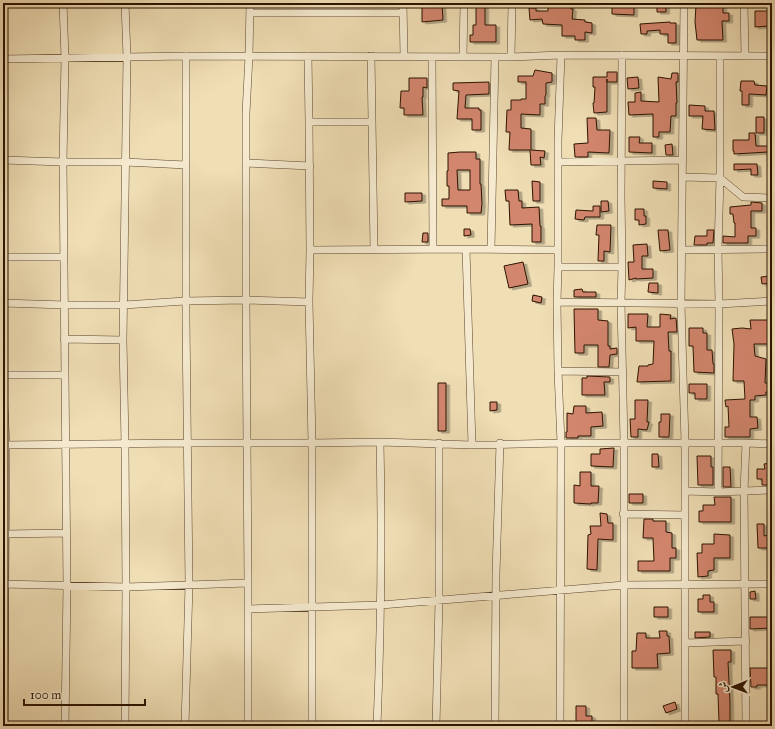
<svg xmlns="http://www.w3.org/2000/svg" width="775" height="729" font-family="'IM FELL Great Primer',Amiri,serif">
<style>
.building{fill:#d3866e;stroke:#2b1200;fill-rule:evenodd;filter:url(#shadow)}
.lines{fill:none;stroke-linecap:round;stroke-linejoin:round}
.minor-casing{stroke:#5c452d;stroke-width:8}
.minor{stroke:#f5eacf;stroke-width:7}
</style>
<defs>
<filter id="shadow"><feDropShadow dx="3.5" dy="2" stdDeviation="0" flood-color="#0004"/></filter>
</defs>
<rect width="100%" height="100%" fill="#f0deb5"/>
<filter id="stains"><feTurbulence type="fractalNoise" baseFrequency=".005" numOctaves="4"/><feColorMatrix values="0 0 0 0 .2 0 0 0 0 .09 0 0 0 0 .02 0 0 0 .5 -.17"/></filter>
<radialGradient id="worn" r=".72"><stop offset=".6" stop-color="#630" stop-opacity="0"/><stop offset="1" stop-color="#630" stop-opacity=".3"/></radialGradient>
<!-- building -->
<path class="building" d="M422,3l20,1 1,16 -21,2z
M548,3l23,3v3h2l-1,10 13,1v2l7,1v10l-7,-1v8h-10v-4h-13v-11l-19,-1 -1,-5 -12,1 -1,-12h7v3h12z
M657,3h9v9h-9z
M716,3h7v10h6v8h-7l1,19h-26l-2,-18 1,-17 20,1z
M612,4l12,1v2h10v8l-22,-1z
M476,5h9v20h11v17h-26v-7h3v-10h3z
M755,11h14v15l-14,1z
M670,22v1h6v20h-8v-9h-8v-4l-13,1v3h-6l-1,-10z
M535,70l17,3v9l-6,1v12l-1,1v8h-5v11l-19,-1v14l10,1v21l14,1 -1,7 -4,-1 1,8h-10l-1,-15h-21l1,-18h-4l1,-22h4v-10h10v-1h5v-17h-8v-6h15z
M607,72h10v10h-10v-3v33l-13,1 -1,-10h1l1,-16h-2v-10h14z
M672,73h6v9h-2l1,21h-1v13h-5l-1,16h-11v5h-6v-23l-24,1 -1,-13h7v-9l6,-1v9l18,1 -1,-25 13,2z
M638,77l1,11 -11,1 -1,-11z
M409,78h18v10l-4,-1v10h-1l1,18h-19v-7h-4l1,-17h8z
M741,81h13l1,4 12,1 -1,9 -17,-1v11h-7v-14h-2z
M489,82v12l-23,1 -1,13h14v2h2v20h-9v-11h-15l2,-28 -6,-1v-7z
M689,105l16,1v5h9l1,19 -13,-1 1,-13h-14z
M756,117h8v16h-8z
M587,118h9l1,12h13l-1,23 -21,-1v5h-13l-1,-13 14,-1z
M749,133h6l1,13h12v6l-34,2v-3h-1v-11h16z
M629,137h11l-1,6h13v10l-23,-1z
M672,144l1,11h-7l-1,-10z
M460,152h16v7h4v25h1l1,20 -1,9h-14v-7h-25v-7h7v-13h-2v-15h1v-18zM457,170h13v20h-12z
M734,164h23l1,11h-7v-6l-17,1z
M532,181l8,1v19h-7z
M653,181l14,1v7l-14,-1z
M505,190h13l1,11h3v7l17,-1 1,19h1v16h-9v-18l-22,1 -1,-24h-3z
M405,193h17v8l-17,1z
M601,201h7l1,10 -8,1z
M751,202l11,1v8h-11v17h5v8h-8v7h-25v-7l12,1v-14h-1l-1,-9h-3v-7l21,-2z
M593,206h7v11h-15l-1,3 -9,-1 1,-9 17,1z
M635,209h9v7h2v8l-7,1v-5h-4z
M597,225h14l-1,27 -6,-1v10h-6l1,-26h-3z
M464,229h6l1,6 -7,1z
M658,230h10l2,20 -10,1z
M707,230h7l-1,13h-6v2h-13l1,-9h12z
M423,233h5v9h-6z
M647,244l1,12h-6v13h11v9l-17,1v-1l-7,2 -1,-18h6l-1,-17z
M523,262l5,22 -19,4 -5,-22z
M770,276l2,7 -10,1 -1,-7z
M649,283h9v10l-10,-1z
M582,289l1,3h13v5h-22v-7z
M533,295l9,2 -1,6 -9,-2z
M574,309h24v11l10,1v25h2v3l7,-1v6l-7,1 -1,12h-11v-22h-14v8h-9z
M628,314h20l-1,13h13v-13l11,1 -1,4 6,-1 1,14h-9l1,19h2v30l-34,1 2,-16h9v-1l5,-1 1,-23h-18v-14l-8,1z
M750,320h18v14h3v10h-17l1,12 11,3 -1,24h7v9h-6v3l-11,1v4h-5v17h7l1,11 -8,1v8h-25v-10h4l-1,-21 -2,1 -1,-7 20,-1 -1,-18h-11l1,-37 -2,-15 10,-1 9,1z
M689,328h14v5h4v17h5l1,14h1v9l-20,-1 -1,-26h-4z
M587,376l23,1v5h-6l1,13h-23v-17h5z
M438,383h8v48h-8z
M689,384h18v15h-12v-6h-6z
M635,400h13l-1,22h2l-2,8 -9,-1v8h-7l-1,-18h5z
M490,402h7v8l-7,1z
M574,406h12v7l16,-1 1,14 -12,1v9h-13v2h-12v-6h1v-19l6,1z
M661,414h9l-1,23h-10v-15h2z
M614,448l-1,19 -22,-1v-12h9v-5z
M652,454h6l1,13h-7z
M697,456h14v11h2v18h-15z
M771,463l1,5v17h-10v-6h-5v-10h8l-1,-5z
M723,467h7l1,20h-8z
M580,472h11v14h8l-1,17h-7v1l-17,-1v-18l6,1z
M629,494h14v9h-14z
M714,497h17v25h-32v-11h4v-6h12z
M600,513l7,1 1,9h5v17l-15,-1 -1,31 -10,-1 1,-34 3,-1 -1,-8h11z
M644,519h9v2h13v11l6,1v15h4v10h-6v13h-32v-10h16l-1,-23h-10z
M757,524h7v12l4,-1 1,13h-11z
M714,534l16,1v23h-16v12l-6,1v5l-10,1 -1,-24h5v-9h12z
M755,591l1,8h-6v-7z
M703,595h7v7h4v10h-16v-13h5z
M654,607h14v10h-14z
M750,617h21l1,11 -22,1z
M659,631h8v5h2l1,17 -13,1 1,14h-26v-17h4l1,-18h9v5h14z
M695,632h15v5l-15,1z
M713,650h18v12h-3l2,41v19h-11l-1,-28h-2v-17h-2z
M750,668h22v17h-15v2h-6z
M675,702l2,7 -11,4 -3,-7z
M576,706h10v10h6v6h-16z"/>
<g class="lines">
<!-- minor casing -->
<g class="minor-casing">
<path id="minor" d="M63,3l2,55 -2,104 4,424 -2,140
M403,3l1,53
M684,3l-3,301 4,139v283
M744,3l1,53
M250,13h153
M622,55l-1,140 1,72 -1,35 3,141v283
M308,56l1,66 1,128 -1,52 3,141v283
M371,56l3,194
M432,57l1,192
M463,57l1,-54
M511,57l1,-54
M3,59l183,-3 325,1 50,-2 211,1
M309,122h62
M3,160l60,2h62l61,3
M558,162l125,-2
M246,163l64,3
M683,177l37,1 23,19 29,1
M3,228l1,75 -1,50
M466,249l6,196
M491,249l4,-192
M310,250l156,-1 92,1
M682,250l90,-1
M3,257h61
M558,267h64
M557,302l162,2 53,-3
M3,303l62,2h59l61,-4 61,-1 63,2
M64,339l59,1
M558,371l65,1
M3,375h61
M3,385l3,60 -2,281
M746,443l-2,48 2,235
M3,445l184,-2h125l68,-1 92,3 89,-2h185l26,1
M685,491l33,1 54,-2
M718,492l1,-188 -1,-55 2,-71v-122
M623,514l62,1
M6,534l60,-1
M3,584l123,3 122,-4
M248,609l133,-4 243,-20 148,-1
M685,643l61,-2
M125,726l1,-139 -1,-143 -2,-104 4,-283 -2,-54
M185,726l4,-141 -3,-265v-264
M248,726v-143l-2,-283v-187l3,-57 1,-53
M377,726c4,-95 5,-190 3,-284
M436,726l3,-125v-158
M495,726l1,-152 4,-131
M560,726l1,-283 -3,-72 -1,-69 1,-35v-127l3,-85"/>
</g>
<!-- minor -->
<use href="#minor" class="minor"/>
</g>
<!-- margin -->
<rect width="775" height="729" fill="none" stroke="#f0deb5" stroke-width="16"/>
<rect x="4" y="4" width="767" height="721" fill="none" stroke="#2b1200" stroke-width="2"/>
<rect x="8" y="8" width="759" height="713" fill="none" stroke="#2b1200"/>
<!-- north arrow -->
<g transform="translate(733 687) rotate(269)" stroke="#f5eacf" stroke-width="3" paint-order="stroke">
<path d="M0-3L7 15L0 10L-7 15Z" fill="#2b1200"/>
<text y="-6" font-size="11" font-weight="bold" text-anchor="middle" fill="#2b1200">ش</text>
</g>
<!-- scale -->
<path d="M24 699v6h121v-6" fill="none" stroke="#2b1200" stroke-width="2"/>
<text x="30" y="699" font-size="12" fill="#2b1200" stroke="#f5eacf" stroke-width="3" paint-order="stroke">100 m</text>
<rect width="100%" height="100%" filter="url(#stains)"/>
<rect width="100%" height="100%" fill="url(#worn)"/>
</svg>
